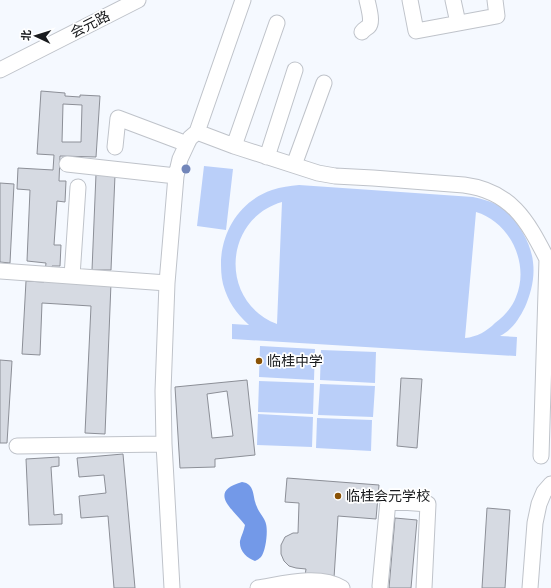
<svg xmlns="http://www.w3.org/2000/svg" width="551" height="588" font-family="Lora,'Noto Sans SC',serif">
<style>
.green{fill:#bacff9;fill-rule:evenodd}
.water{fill:#7399e8}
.building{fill:#d6dae2;stroke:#8c8f97;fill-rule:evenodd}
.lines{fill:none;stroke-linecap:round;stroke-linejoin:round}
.minor-casing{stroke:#bfc3ca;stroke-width:17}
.minor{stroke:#fff;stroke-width:15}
.tree{fill:#7286ba}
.poi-dot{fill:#8a5205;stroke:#fff;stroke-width:1.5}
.labels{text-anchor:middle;stroke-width:3.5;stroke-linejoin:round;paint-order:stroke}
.street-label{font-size:14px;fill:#181a1d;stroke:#fff}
.poi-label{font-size:14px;fill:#181a1d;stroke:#fff;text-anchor:start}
</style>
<rect width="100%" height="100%" fill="#f5f9ff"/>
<!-- green -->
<path class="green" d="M204,166l29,3 -7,61 -29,-4z
M299,185l174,12c9,2 18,4 26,9 17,11 32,36 34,56 2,16 -2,31 -8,45 -6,12 -13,23 -25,29l17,1 -1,19 -284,-17v-15l17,1c-13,-12 -21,-23 -26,-41 -2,-8 -2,-16 -2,-24 2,-32 21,-60 51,-70 9,-3 18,-4 27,-5zM282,202l-5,122c-58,-22 -54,-105 5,-122zM476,212c34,10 54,52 40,85 -4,11 -12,19 -21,26 -8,8 -18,14 -30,15z
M260,346l55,3 -1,31 -55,-3z
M321,350l55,2 -1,31 -55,-3z
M259,381l55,2 -1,31 -55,-2z
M320,384l55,2 -2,31 -55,-2z
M258,414l55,3 -1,30 -55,-2z
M317,418l55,2 -1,31 -55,-3z"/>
<!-- water -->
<path class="water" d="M242,482c14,2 10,15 15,25 2,6 8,11 9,17 2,7 0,27 -5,33 -2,2 -4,3 -6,4 -8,-3 -16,-10 -15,-20 1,-5 4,-10 5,-16 -12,-16 -38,-33 -3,-43z"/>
<!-- building -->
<path class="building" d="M41,91l24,2v3l15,1v-2l20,1 -4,61 -36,-1 -1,25h7l-1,21 -8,-1 -3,44h7l-1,21h-8l-1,16 60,1 -6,151 -20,-1 6,-127 -49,-3 -2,52 -18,-1 4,-73 18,1 2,-19 -19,-2 3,-71 -13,-1 1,-21 35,2 1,-15 -17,-1zM63,104l19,1 -1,37h-19z
M96,174l19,1 -4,95h-19z
M0,183l14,1 -4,79 -10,-1z
M0,360l12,1 -5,82h-7z
M401,378l21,1 -5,69 -20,-2z
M247,380l8,75 -40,4v8l-35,1 -5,-81zM227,391l6,45 -21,2 -5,-44z
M123,454l12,134h-21l-6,-72 -27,2 -2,-22 27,-3 -2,-18 -25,2 -2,-19z
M59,457v9l-8,1 3,48 8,-1v10l-33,1 -3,-66z
M287,478l92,7 -3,34 -38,-3 -4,62 -29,-2 1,-7 -10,-1 -7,-2 -5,-5 -3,-7v-9l4,-8 8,-4h5l1,-30 -14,-1z
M487,508l23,2 -5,78h-23z
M395,518l22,2 -6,68h-22z"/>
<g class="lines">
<!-- minor casing -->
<g class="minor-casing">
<path id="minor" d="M410,0l6,31 81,-15 -2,-16
M453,0l5,23
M362,32c2,-3 5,-4 7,-6 4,-4 -1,-21 -2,-26
M0,70l138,-70
M197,132l37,14 84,27 17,3 38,2 91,7c47,6 63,35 83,74h4
M234,146l43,-123
M115,147l3,-29 69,26
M267,157l28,-87
M67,164l109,12
M294,165l30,-82
M0,271l167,12
M72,276l6,-89
M17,446l147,-2
M541,456l6,-197
M380,586l8,-85 40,3 -4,84
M172,588l-8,-144 -1,-53 4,-108 9,-107 4,-17 7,-15 3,-6 7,-6 46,-132
M258,588c25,-4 61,-14 84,0
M530,588l5,-65 4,-19 5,-12 7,-8"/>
</g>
<!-- minor -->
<use href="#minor" class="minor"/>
</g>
<!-- trees -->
<circle class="tree" cx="186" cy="169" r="4.5"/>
<!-- markers -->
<g class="poi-dot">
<circle cx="259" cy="361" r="4"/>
<circle cx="338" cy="496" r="4"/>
</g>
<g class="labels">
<!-- street labels -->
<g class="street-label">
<text transform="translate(90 24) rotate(-27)" y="5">会元路</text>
</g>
<!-- poi labels -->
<g class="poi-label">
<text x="267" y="366">临桂中学</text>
<text x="346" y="501">临桂会元学校</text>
</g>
</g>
<!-- north arrow -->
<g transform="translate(36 36) rotate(274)" stroke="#ffffff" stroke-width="3" paint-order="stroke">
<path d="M0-3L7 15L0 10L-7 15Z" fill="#181a1d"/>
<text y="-6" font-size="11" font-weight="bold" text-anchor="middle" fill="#181a1d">北</text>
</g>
</svg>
